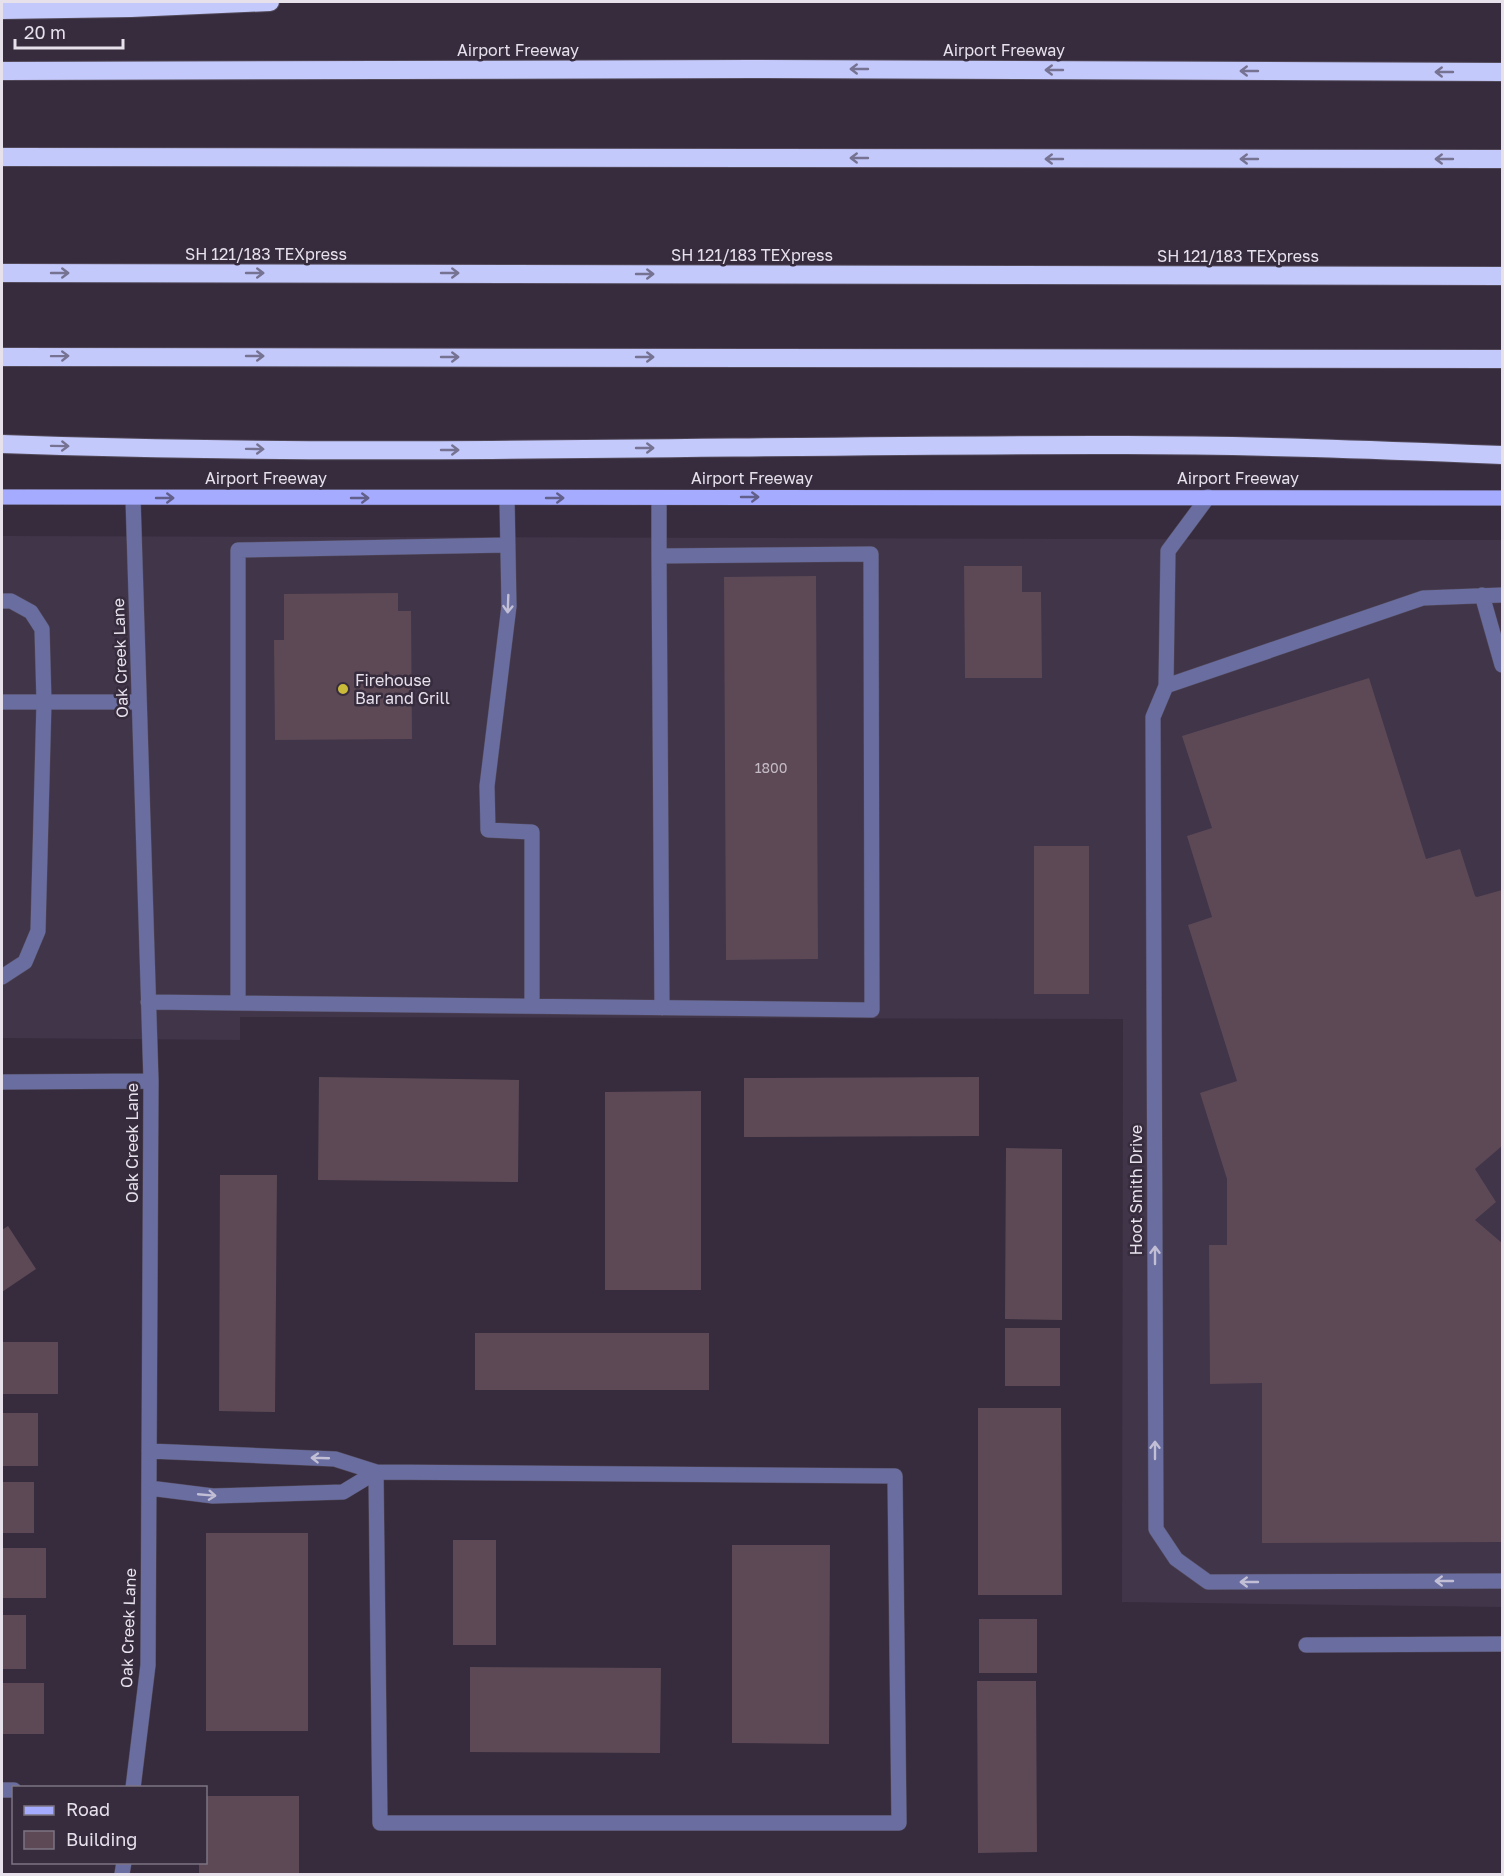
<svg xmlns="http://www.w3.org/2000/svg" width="1504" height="1876" font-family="'Golos Text',sans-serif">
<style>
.built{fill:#41354a}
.building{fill:#5c4955}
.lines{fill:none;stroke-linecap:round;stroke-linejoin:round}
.minor-casing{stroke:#524959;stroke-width:16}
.major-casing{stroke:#524959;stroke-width:16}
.highway-casing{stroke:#524959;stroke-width:20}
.minor{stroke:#696da0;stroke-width:15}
.major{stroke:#a5abfe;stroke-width:15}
.highway{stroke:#c4c9fb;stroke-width:18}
.oneway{stroke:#767392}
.oneway2{stroke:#625f8a}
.oneway3{stroke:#c1bed5}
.poi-dot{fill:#caba3a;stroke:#362c3d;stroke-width:2}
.labels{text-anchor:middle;stroke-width:5;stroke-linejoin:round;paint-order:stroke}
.number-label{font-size:14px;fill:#c4bbc6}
.street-label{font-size:16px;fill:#e7e1ec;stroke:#362c3d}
.poi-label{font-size:16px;fill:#e7e1ec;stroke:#362c3d;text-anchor:start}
</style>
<rect width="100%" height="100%" fill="#362c3d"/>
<!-- built -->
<path class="built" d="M2,536l1500,4v1067l-380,-5 1,-583 -883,-2v23l-238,-2z"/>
<!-- building -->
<path class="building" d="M964,566h58v26h19l1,86h-77z
M816,576l2,383 -92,1 -2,-383z
M398,593v18h13l1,128 -137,1 -1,-100h10v-46z
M1369,678l57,181 34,-10 15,47 2,1 25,-7v256l-27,23 21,33 -21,18 27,23v299l-240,1v-160l-52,1 -1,-139h18v-66l-27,-86 37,-12 -49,-156 24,-8 -25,-81 25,-8 -30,-92z
M1034,846h55v148h-55z
M319,1077l200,3 -1,102 -200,-2z
M979,1077v59l-235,1v-59z
M701,1091v199h-96v-198z
M1006,1148l56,1v171l-57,-1z
M220,1175h57l-2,237 -56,-1z
M8,1226l28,43 -34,23v-62z
M1005,1328h55v58h-55z
M475,1333h234v57h-234z
M2,1342h56v52h-56z
M978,1408h83l1,187h-84z
M2,1413h36v53h-36z
M2,1482h32v51h-32z
M206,1533h102v198h-102z
M453,1540h43v105h-43z
M732,1545h98l-1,199 -97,-1z
M2,1548h44v50h-44z
M2,1615h24v54h-24z
M979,1619h58v54h-58z
M470,1667l191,1 -1,85 -190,-1z
M977,1681h59l1,171 -59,1z
M2,1683h42v51h-42z
M206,1796h93v78h-100v-12h7z"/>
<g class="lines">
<!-- minor casing -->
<g class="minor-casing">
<path id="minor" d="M1208,497l-40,54 -2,135 -13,31 3,812 20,30 32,23 294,-1
M507,498l2,108 -22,180 1,44 44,2v174
M659,556l3,452
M1482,595l20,70
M2,601h9l20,11 11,17 2,73 -6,229 -13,31 -23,15
M1166,686l257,-88 79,-3
M2,702h137
M148,1002l724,8 -1,-456 -212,2v-58
M238,1003v-453l270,-5
M2,1082l149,-1
M149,1451l186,8 41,13 519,4 4,347h-519l-4,-351
M149,1488l64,8 130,-4 33,-20
M1306,1645l196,-1
M133,1788l15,-123 3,-584 -18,-583
M2,1790h12
M122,1874l2,-12"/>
</g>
<!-- major casing -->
<g class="major-casing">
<path id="major" d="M2,497l1500,1"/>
</g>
<!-- highway casing -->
<g class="highway-casing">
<path id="highway" d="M2,10l129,-2 139,-6
M2,71l751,-2 749,3
M2,157l1500,2
M2,273l1500,3
M2,357l1500,2
M2,444c374,14 749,0 1123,1 126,0 252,5 377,10"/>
</g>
<!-- minor -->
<use href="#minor" class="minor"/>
<!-- major -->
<use href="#major" class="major"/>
<!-- highway -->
<use href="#highway" class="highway"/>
</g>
<!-- one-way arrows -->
<defs><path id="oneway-shaft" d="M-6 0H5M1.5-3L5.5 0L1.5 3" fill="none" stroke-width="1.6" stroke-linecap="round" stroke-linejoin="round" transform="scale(1.5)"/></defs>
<g class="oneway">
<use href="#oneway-shaft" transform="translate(859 69) rotate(-180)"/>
<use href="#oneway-shaft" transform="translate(1054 70) rotate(-180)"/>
<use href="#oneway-shaft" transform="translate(1249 71) rotate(-180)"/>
<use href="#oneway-shaft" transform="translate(1444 72) rotate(-180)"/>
<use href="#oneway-shaft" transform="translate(859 158) rotate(-180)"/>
<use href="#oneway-shaft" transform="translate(1054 159) rotate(-180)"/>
<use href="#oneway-shaft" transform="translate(1249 159) rotate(-180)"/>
<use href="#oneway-shaft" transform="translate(1444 159) rotate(-180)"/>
<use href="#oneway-shaft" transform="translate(60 273)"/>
<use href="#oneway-shaft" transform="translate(255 273)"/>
<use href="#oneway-shaft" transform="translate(450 273)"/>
<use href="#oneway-shaft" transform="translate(645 274)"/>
<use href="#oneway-shaft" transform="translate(60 356) rotate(-1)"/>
<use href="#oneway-shaft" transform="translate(255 356)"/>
<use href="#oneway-shaft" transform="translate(450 357)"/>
<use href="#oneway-shaft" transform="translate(645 357)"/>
<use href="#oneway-shaft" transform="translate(60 446) rotate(1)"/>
<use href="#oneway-shaft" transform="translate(645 448)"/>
<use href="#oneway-shaft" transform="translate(255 449) rotate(1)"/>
<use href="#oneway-shaft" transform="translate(450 450)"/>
</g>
<g class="oneway2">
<use href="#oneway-shaft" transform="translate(750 497)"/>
<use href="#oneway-shaft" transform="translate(165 498)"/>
<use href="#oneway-shaft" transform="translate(360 498)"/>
<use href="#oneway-shaft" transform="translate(555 498)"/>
</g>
<g class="oneway3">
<use href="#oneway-shaft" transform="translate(508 604) rotate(92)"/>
<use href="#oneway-shaft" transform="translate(1155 1255) rotate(-90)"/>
<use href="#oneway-shaft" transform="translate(1155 1450) rotate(-90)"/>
<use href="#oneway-shaft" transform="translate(320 1458) rotate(-178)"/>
<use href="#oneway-shaft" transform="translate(207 1495) rotate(5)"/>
<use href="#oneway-shaft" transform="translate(1444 1581) rotate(180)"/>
<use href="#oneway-shaft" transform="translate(1249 1582) rotate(180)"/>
</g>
<!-- markers -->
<circle class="poi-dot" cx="343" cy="689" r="6"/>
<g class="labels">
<!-- number labels -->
<g class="number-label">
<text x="771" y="773">1800</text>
</g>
<!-- street labels -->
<g class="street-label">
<text x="518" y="56">Airport Freeway</text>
<text x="1004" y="56">Airport Freeway</text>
<text x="266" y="260">SH 121/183 TEXpress</text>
<text x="752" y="261">SH 121/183 TEXpress</text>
<text x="1238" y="262">SH 121/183 TEXpress</text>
<text x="266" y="484">Airport Freeway</text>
<text x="752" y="484">Airport Freeway</text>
<text x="1238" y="484">Airport Freeway</text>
<text transform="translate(120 658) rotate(-92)" y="6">Oak Creek Lane</text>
<text transform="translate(132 1143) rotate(-90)" y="6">Oak Creek Lane</text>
<text transform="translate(1136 1190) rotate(-90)" y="6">Hoot Smith Drive</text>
<text transform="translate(128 1628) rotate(-88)" y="6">Oak Creek Lane</text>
</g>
<!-- poi labels -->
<g class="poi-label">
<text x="355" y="686">Firehouse<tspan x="355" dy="18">Bar and Grill</tspan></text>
</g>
</g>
<!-- border -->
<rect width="1504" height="1876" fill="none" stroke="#e7e1ec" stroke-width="6"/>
<!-- legend -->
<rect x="12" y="1786" width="195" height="78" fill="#362c3d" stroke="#7d7483" stroke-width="1.5"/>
<rect x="24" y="1806" width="30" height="9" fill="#a5abfe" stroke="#7d7483" stroke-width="1.5"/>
<text x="66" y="1816" font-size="18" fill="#e7e1ec">Road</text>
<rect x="24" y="1831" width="30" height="18" fill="#5c4955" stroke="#7d7483" stroke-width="1.5"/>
<text x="66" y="1846" font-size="18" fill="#e7e1ec">Building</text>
<!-- scale -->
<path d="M15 39v9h108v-9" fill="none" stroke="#e7e1ec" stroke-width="3"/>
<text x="24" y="39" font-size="18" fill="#e7e1ec" stroke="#362c3d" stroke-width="4.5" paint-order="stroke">20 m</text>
</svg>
